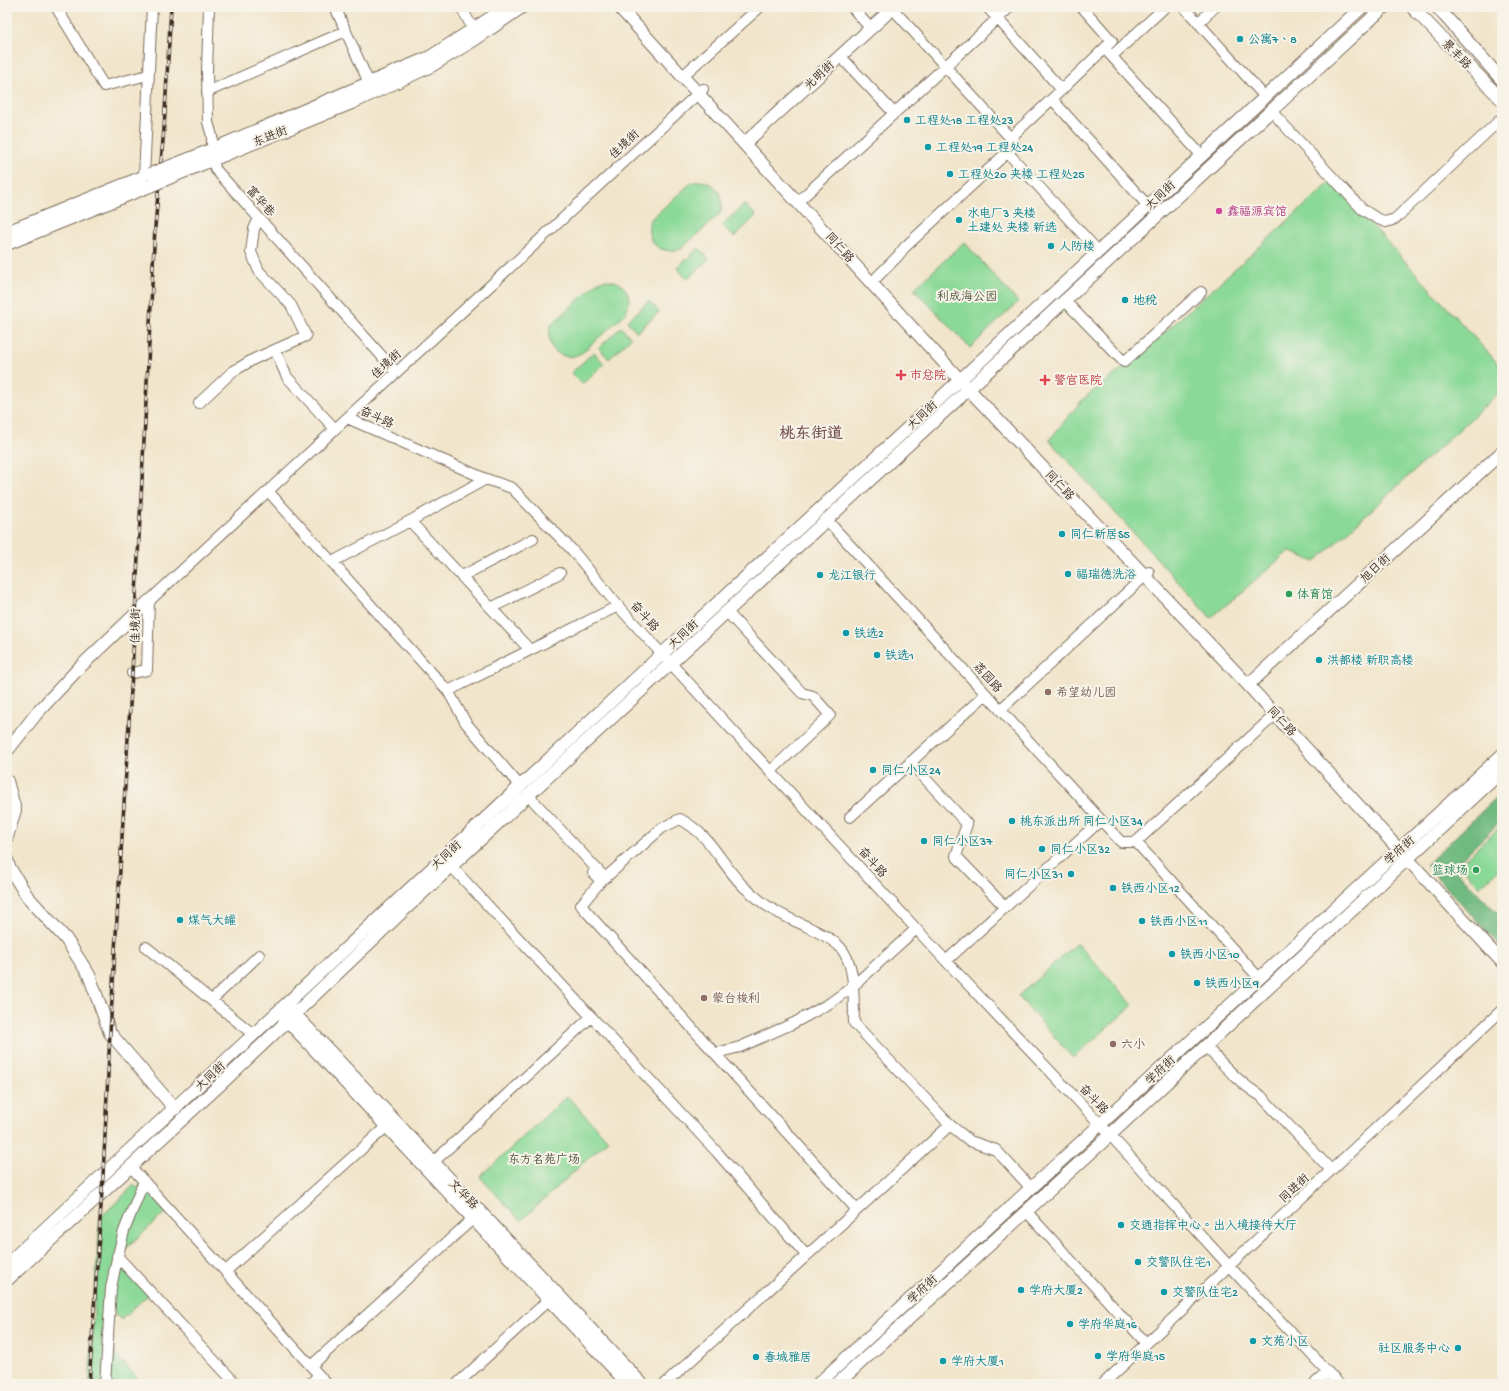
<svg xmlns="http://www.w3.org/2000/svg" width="1509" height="1391" font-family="'Gochi Hand','LXGW WenKai TC',sans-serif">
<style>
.green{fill:#8bd998;stroke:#63825b}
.forest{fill:#70b980;stroke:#56724f}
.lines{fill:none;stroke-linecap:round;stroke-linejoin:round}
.minor-casing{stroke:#7b6b5b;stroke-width:12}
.major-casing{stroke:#7b6b5b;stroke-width:14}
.minor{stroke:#fff;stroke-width:10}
.major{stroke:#fff;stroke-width:12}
.rail-casing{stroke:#3b2a1e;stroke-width:3.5}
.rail{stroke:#f7f3e8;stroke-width:2;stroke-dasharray:6;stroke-linecap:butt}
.major-bridge-casing{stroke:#7b6b5b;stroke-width:14;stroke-linecap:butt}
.major-bridge{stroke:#fff;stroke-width:12}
.culture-dot{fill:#0f9aa8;stroke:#f7f3e8;stroke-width:1.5}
.hotel-dot{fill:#d1479c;stroke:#f7f3e8;stroke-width:1.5}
.health-dot{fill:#e0444e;stroke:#f7f3e8;stroke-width:1.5}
.leisure-dot{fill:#2e9e5b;stroke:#f7f3e8;stroke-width:1.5}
.education-dot{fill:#8d6e63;stroke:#f7f3e8;stroke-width:1.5}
.labels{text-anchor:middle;stroke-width:4;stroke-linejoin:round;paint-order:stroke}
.culture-label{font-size:12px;fill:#0d838f;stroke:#f7f3e8;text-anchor:start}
.street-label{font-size:12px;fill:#3b2a1e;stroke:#f7f3e8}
.hotel-label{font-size:12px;fill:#b23c85;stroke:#f7f3e8;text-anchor:start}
.park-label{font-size:12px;fill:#4f563c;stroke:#f7f3e8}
.health-label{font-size:12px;fill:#be3a42;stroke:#f7f3e8;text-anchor:start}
.leisure-label{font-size:12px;fill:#27864d;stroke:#f7f3e8;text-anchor:start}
.education-label{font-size:12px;fill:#785e54;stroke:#f7f3e8;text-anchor:start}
.district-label{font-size:16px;font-weight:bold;fill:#795658;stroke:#f7f3e8}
</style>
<rect width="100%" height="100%" fill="#f7f3e8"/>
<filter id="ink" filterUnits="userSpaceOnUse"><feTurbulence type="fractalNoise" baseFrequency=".025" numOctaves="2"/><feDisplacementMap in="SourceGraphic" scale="8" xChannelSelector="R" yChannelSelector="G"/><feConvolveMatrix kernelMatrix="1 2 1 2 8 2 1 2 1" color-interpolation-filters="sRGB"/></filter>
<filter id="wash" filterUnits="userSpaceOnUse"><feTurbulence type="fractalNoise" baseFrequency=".012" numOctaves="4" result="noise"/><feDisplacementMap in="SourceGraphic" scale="16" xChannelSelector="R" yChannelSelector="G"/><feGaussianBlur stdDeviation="0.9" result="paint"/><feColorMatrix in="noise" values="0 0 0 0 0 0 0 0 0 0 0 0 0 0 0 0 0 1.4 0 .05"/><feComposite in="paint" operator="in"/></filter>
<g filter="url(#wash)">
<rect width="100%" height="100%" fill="#f1e5cb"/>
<!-- green -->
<path class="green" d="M697,181c19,0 29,15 23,33l-39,35c-21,7 -37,-8 -31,-29l41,-37z
M1332,181l170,187v22l-187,172 -26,-11 -78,67 -162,-178 34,-41 52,-40z
M745,204l11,12 -22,21 -12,-12z
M964,242l54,60 -48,46 -56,-59z
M699,248l10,11 -22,20 -10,-11z
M603,280c22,-1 32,15 22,34l-42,38c-21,13 -40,-4 -32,-27l46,-42z
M649,301l10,11 -22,20 -10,-11z
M621,327l10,11 -22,21 -10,-11z
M594,352l10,12 -22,20 -11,-11z
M1502,825v41l-22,21 -21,-22z
M1077,943l56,62 -60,53 -55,-62z
M567,1096l41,44 -87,81 -41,-44z
M144,1181l25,28 -51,47 33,36 -30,28 -11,-12 -3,37 36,39h-54l11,-166 34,-33 3,3z"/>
<!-- forest -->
<path class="forest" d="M1502,792v28l-49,47 49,51v31l-76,-84z"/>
</g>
<g filter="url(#ink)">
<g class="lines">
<!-- minor casing -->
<g class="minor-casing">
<path id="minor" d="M56,7l48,79 44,-11
M209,7l-2,64 1,51 4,14v24l4,10 180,202
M335,7l34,76
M461,7l12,22
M852,7l18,21
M987,7l75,83
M1184,7l81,90
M1198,23l17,-16
M1105,49l97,107
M840,56l54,57
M1112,56l53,-49
M687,72l73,-65
M207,92l139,-61
M1052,99l96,107
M1271,111l91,98 14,9 10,4 9,-3 107,-101
M1010,138l42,-39 60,-58 -30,-34
M1008,153l90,98
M144,177l8,-170
M803,197l207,-190
M877,277l21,-21 6,-8 110,-102v-4l-122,-134
M1064,300l60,62 77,-70
M275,350l12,27 48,52
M199,403l33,-31 22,-13 52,-23 -15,-31 -32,-34 -8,-19 3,-23 5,-11
M347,418l139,61 26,9 62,64 44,54 44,48 284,307 155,164 128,141 110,118
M268,491l180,200 18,32 54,63
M826,519l295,323h15
M410,521l120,129
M332,562l78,-41 76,-42
M462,576l71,-37
M491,608l69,-35
M727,612l75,81 11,3 17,19 -59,56
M132,673l15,-3 2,-69 554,-512
M448,691l170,-85
M1000,710l149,-138
M910,762l57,62 -11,32 49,51
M529,796l76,82 57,-50 18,-9c32,17 40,44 64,68 6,5 13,11 19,16 12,9 29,17 43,23 11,6 25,11 34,21 17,19 13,52 14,76l96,102 20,16 26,9 35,38
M850,817l136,-123
M1136,842l142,-130
M1136,842l123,136
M452,867l264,284 90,104
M593,873l8,8 -20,24 3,4c91,101 182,200 273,301l93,-85
M146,947l108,88
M946,961l155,-141
M212,1000l47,-45
M1205,1046c18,18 34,37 56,50l70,74
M716,1053l24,-6 54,-24 36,-20 22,-16 64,-58
M131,1167l196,217
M428,1167l163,-150
M1026,1211l120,132
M117,1256l119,128
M226,1271l161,-145
M311,1366l167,-152
M105,1384l6,-96 5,-25 8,-32 20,-50
M310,1384l9,-9
M457,1384l97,-89
M665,1384l192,-174
M1103,1384l399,-374
M1314,1384l14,-12"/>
</g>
<!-- major casing -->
<g class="major-casing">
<path id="major" d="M619,7l341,373 288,305 254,277
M1412,7l90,93
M1437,7l65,73
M745,143l149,-136
M194,157l236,-100 77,-50
M195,167l159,-65 77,-36 43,-26 48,-33
M7,232l143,-58
M7,244l143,-58
M1248,685l254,-233
M7,751l30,-38 41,-44 71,-68
M7,781l8,29 -8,27
M7,860l2,7 18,29 39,43 23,36 21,58 65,76
M290,1009l352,375
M282,1015l346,369
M7,1264l655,-610 298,-274 402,-373
M7,1280l217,-199 178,-169 269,-249 713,-656
M818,1384l684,-629
M837,1384l273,-249 392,-364"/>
</g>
<!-- minor -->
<use href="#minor" class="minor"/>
<!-- major -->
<use href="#major" class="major"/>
<!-- rail casing -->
<g class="rail-casing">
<path id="rail" d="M89,1384l14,-208 7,-143 22,-360 23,-446 9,-98 7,-122"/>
</g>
<!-- rail -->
<use href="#rail" class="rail"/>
<!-- major-bridge casing -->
<g class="major-bridge-casing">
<path id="major-bridge" d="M150,174l44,-17
M150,186l45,-19"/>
</g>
<!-- major-bridge -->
<use href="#major-bridge" class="major-bridge"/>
</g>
</g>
<!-- markers -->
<g class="culture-dot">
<circle cx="1240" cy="39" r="4"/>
<circle cx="907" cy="120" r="4"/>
<circle cx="928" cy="147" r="4"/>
<circle cx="950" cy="174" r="4"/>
<circle cx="959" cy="220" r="4"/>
<circle cx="1051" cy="246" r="4"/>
<circle cx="1125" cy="300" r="4"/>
<circle cx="1062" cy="534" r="4"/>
<circle cx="1068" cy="574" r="4"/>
<circle cx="820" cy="575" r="4"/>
<circle cx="846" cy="633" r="4"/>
<circle cx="877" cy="655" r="4"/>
<circle cx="1319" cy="660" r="4"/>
<circle cx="873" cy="770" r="4"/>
<circle cx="1012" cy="821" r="4"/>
<circle cx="924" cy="841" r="4"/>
<circle cx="1042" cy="849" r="4"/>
<circle cx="1071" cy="874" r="4"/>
<circle cx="1113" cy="888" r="4"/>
<circle cx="180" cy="920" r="4"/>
<circle cx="1142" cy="921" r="4"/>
<circle cx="1172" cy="954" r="4"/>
<circle cx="1197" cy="983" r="4"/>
<circle cx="1121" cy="1225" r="4"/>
<circle cx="1138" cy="1262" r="4"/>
<circle cx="1021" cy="1290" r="4"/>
<circle cx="1164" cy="1292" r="4"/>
<circle cx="1070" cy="1324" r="4"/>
<circle cx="1253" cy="1341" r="4"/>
<circle cx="1458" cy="1348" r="4"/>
<circle cx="1098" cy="1356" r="4"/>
<circle cx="756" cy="1357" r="4"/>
<circle cx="943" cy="1361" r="4"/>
</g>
<circle class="hotel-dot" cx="1219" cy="211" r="4"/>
<g class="health-dot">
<path d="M899 369h4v4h4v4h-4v4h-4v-4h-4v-4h4z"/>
<path d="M1043 374h4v4h4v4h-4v4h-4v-4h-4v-4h4z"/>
</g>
<g class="leisure-dot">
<circle cx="1289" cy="594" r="4"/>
<circle cx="1476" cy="870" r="4"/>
</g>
<g class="education-dot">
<circle cx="1048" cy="692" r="4"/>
<circle cx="704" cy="998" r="4"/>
<circle cx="1113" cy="1044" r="4"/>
</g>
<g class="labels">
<!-- culture labels -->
<g class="culture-label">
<text x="1248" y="43">公寓7、8</text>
<text x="915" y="124">工程处18 工程处23</text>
<text x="936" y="151">工程处19 工程处24</text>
<text x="958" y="178">工程处20 夹楼 工程处25</text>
<text x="967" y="217">水电厂3 夹楼<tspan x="967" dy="14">土建处 夹楼 新选</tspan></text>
<text x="1059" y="250">人防楼</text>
<text x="1133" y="304">地税</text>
<text x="1070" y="538">同仁新居S5</text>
<text x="1076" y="578">福瑞德洗浴</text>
<text x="828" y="579">龙江银行</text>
<text x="854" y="637">铁选2</text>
<text x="885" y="659">铁选1</text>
<text x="1327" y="664">洪都楼 新职高楼</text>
<text x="881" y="774">同仁小区24</text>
<text x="1020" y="825">桃东派出所 同仁小区34</text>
<text x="932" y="845">同仁小区37</text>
<text x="1050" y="853">同仁小区32</text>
<text x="1063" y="878" text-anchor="end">同仁小区31</text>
<text x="1121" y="892">铁西小区12</text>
<text x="188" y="924">煤气大罐</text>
<text x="1150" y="925">铁西小区11</text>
<text x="1180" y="958">铁西小区10</text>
<text x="1205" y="987">铁西小区9</text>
<text x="1129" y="1229">交通指挥中心。出入境接待大厅</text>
<text x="1146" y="1266">交警队住宅1</text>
<text x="1029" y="1294">学府大厦2</text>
<text x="1172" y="1296">交警队住宅2</text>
<text x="1078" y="1328">学府华庭16</text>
<text x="1261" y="1345">文苑小区</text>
<text x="1450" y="1352" text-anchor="end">社区服务中心</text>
<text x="1106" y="1360">学府华庭15</text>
<text x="764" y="1361">春城雅居</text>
<text x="951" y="1365">学府大厦1</text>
</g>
<!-- street labels -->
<g class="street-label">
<text transform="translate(1457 54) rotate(46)" y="4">景丰路</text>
<text transform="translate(819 75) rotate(-43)" y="4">光明街</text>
<text transform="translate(270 136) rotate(-22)" y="4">东进街</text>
<text transform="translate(624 144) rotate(-43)" y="4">佳境街</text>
<text transform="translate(1160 195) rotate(-43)" y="4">大同街</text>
<text transform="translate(261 201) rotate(48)" y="4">富华巷</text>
<text transform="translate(840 247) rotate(48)" y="4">同仁路</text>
<text transform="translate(386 364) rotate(-43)" y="4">佳境街</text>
<text transform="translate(922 415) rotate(-43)" y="4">大同街</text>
<text transform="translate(377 417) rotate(24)" y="4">奋斗路</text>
<text transform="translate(1060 485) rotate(47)" y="4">同仁路</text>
<text transform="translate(1375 568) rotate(-43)" y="4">旭日街</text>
<text transform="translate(645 616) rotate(48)" y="4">奋斗路</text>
<text transform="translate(135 626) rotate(-89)" y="4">佳境街</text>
<text transform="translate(683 634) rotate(-43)" y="4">大同街</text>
<text transform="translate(988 677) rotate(48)" y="4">荔园路</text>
<text transform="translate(1282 721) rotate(47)" y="4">同仁路</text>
<text transform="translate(1399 850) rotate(-42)" y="4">学府街</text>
<text transform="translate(446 855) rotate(-43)" y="4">大同街</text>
<text transform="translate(873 862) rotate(48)" y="4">奋斗路</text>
<text transform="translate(1160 1070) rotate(-43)" y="4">学府街</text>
<text transform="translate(210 1076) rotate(-43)" y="4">大同街</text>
<text transform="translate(1094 1099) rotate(47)" y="4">奋斗路</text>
<text transform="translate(1294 1188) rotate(-43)" y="4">同进街</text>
<text transform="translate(464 1194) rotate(46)" y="4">文华路</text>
<text transform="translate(922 1289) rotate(-43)" y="4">学府街</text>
</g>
<!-- hotel labels -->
<g class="hotel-label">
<text x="1227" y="215">鑫福源宾馆</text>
</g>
<!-- park labels -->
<g class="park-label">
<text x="967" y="300">利成海公园</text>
<text x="544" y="1163">东方名苑广场</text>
</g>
<!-- health labels -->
<g class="health-label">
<text x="910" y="379">市总院</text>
<text x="1054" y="384">警官医院</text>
</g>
<!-- leisure labels -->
<g class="leisure-label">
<text x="1297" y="598">体育馆</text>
<text x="1468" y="874" text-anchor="end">篮球场</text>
</g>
<!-- education labels -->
<g class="education-label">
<text x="1056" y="696">希望幼儿园</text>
<text x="712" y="1002">蒙台梭利</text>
<text x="1121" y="1048">六小</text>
</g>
<!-- district labels -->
<g class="district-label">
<text x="811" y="438">桃东街道</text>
</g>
</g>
<!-- margin -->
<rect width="1509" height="1391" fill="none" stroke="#f7f3e8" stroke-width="24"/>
</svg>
